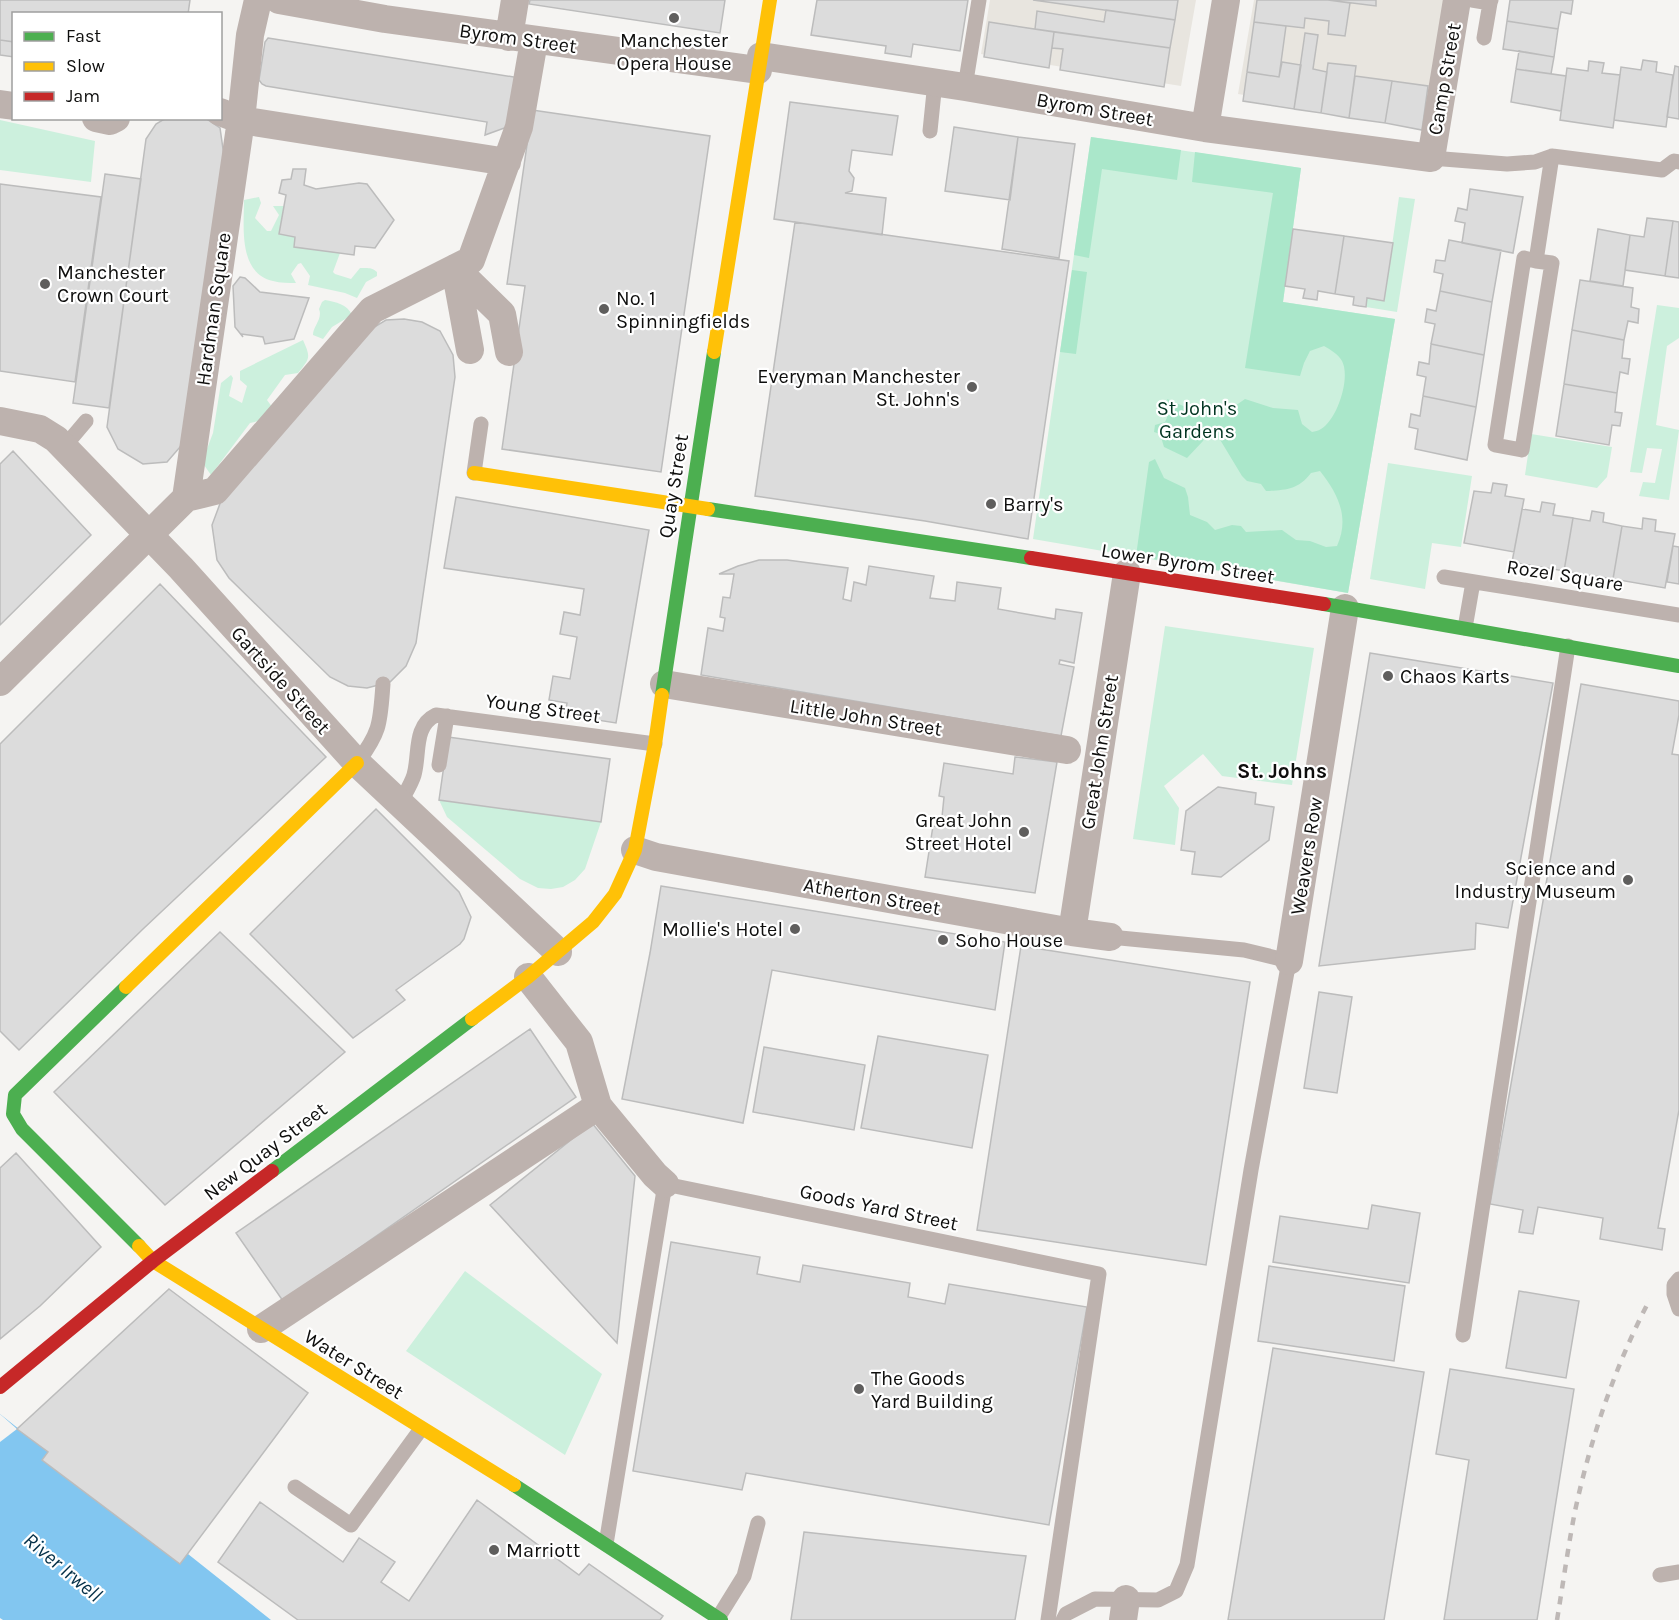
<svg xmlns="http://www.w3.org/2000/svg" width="1679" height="1620" font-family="Karla,sans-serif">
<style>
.built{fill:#e8e5df}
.green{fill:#ccf0dd}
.forest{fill:#aae7ca}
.water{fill:#82c6f0}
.pier{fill:#f5f4f2}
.building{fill:#dcdcdc;stroke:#bcbcbc;stroke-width:1.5}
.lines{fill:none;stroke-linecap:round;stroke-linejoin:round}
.lane{stroke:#bdb2ae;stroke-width:15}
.street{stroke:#bdb2ae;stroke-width:28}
.fast{stroke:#4caf50;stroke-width:14}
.slow{stroke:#ffc107;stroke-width:14}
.jam{stroke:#c62828;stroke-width:14}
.rail{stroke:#beb8b6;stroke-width:4.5;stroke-dasharray:8 8;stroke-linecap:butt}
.poi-dot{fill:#5f5e5d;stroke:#fff;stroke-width:2}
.labels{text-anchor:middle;stroke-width:4.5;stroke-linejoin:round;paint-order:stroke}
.street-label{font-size:20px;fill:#0e0e0d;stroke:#fff}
.poi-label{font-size:20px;fill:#0e0e0d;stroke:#fff;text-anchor:start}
.park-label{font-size:20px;fill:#003420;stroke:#fff}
.neighbourhood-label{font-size:21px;font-weight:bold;fill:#0e0e0d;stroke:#fff}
.water-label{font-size:21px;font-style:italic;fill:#032f47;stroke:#fff}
</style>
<rect width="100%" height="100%" fill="#f5f4f2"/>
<!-- built -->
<path class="built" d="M990,0h206l-15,86 -200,-32z
M1254,0h190l-21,124 -185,-30z"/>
<!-- green -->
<path class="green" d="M0,120l95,21 -4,41 -91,-12z
M1091,137l210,31 -18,134 112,17 -47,274 -315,-54z
M259,197l2,6 -6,15 12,13h4l8,-16 -6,-9h11l-5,28 16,3 -1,10 46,6 -7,19 2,2 16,5 9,-11c7,0 12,-1 17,4v4l-11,6 -9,16 -12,-5 -37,-8 2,-9 -9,-13 -3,1 -7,10 5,9c-7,0 -16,0 -23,-2 -35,-8 -29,-54 -29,-81z
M1399,197l16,2 -18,113 -31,-5 1,-9 17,3z
M325,300c11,2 22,4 27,15l-20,12 -9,12 -10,-4c0,-9 10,-16 6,-26l3,-7z
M1657,305l22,3v30l-12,8 -11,79 23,5 -10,70 -30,-4 4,-14 12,1 7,-34 -15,-1 -5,25 -12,-1z
M303,340c8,18 7,18 -5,33l-13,2 -18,25 8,11 -7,8 -18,4 -39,52 -9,-13 11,-29 8,-50 10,-8 2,3 -4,18 13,7 5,-17 -7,-6v-9z
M1531,434l81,13 -5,30 -10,11 -72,-13z
M1388,463l84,13 -11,71 -29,-4 -7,46 -55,-10z
M1165,626l149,22 -22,137 -70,-9 -19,-22 -39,32 15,22 -4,37 -42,-6z
M439,800l162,22 -16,47 -10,11 -12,7 -12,2 -13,-1 -18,-9 -73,-62z
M465,1271l137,103 -37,81 -159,-104z"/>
<!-- forest -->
<path class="forest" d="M1091,137l90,13 -4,30 -75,-11 -13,89 -15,-3z
M1195,152l106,16 -18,134 112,17 -47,274 -212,-37 13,-94 6,-3 9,19 21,10 3,9 2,18 17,7 8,8 17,-5 9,1 5,6 36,-2 14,10 14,1 16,6 11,-1c13,-29 1,-52 -17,-75l-9,2c-13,17 -25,17 -45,18l-5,-7 -14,-3 -5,-5 -23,-38 -12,-6 -4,9 -16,17 -23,-11 -4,-13 -6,-2 1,-7 10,-3c4,-8 5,-14 2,-23l28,12 24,6 26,-18 28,9 25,2 4,14 10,8c3,-1 6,-1 9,-3 16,-9 30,-51 21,-68 -4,-7 -11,-11 -18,-15l-14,5 -6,12 -4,13 -55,-8 28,-175 -81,-11z
M1072,270l15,2 -11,82 -16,-2z"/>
<!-- water -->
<path class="water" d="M0,1414l48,38 -6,8 138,103 8,-9 83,66h-268l-3,-2z"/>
<!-- pier -->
<path class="pier" d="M0,1414l17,15 -17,13z"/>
<!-- building -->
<path class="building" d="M0,0h190l-2,14h-174v28l-14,-2z
M530,0h195l-5,33 -191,-29z
M817,0h151l-8,51 -47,-7 -2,13 -26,-4 1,-7 -75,-11z
M1033,0h145l-3,20z
M1257,0h71l22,3 -5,33 -17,-2 1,-13 -24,-3 -1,10 -50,-6z
M1328,0h48v6z
M1510,0h63l-2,14 -10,-2 -3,17 -51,-8z
M1106,10l69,10 -5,28 -135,-19 2,-18 67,11z
M1507,21l51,8 -4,28 -51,-8z
M989,22l65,10 -5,36 -65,-11z
M1254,22l32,4 -7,51 -32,-5z
M1054,32l116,16 -6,39 -104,-17 3,-21 -11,-1z
M1305,33l13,2 -5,34 14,3 -6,41 -27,-4z
M268,38l252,40 -10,48 -25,9 2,-13 -221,-36 -4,-2 -3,-4 6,-38z
M0,40l14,2v15l-14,-2z
M1519,51l35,6 -3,17 -35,-5z
M1643,60l14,2 -1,10 17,3 -7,52 -52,-7 7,-53 20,3z
M1589,61l15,2 -2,10 18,2 -7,53 -53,-8 7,-52 21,3z
M1282,62l19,3 -7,44 -51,-8 4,-29 32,5z
M1328,63l28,3 -7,52 -28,-5z
M1675,66l4,1v52l-12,-2z
M1516,69l50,7 -5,35 -50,-9z
M1355,76l37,5 -7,42 -36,-5z
M1392,81l36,5 -6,44 -37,-7z
M790,102l108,14 -6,39 -40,-5 -3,21 5,7 -2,13 -7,2 41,5 -4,37 -108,-16z
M532,110l178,26 -49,336 -159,-23 23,-163 -18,-2z
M166,118h39l15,10 4,28 -37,283 -20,23 -24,2 -25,-15 -11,-22 39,-288 10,-15z
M954,127l64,10 -8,63 -65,-9z
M1018,137l57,7 -16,114 -57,-9z
M293,169h13l-2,16 12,4 43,-6 8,1 27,36 -19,28 -20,-2 -1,9 -60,-8 1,-10 -16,-3 7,-39 -7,-2 3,-13 9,-1z
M105,174l36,5 -32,229 -36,-5z
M0,184l101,13 -26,185 -75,-11z
M1470,189l53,8 -10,56 -51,-10 3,-20 -10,-2 3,-13 9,2z
M1647,218l26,3 -8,55 -40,-6 5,-35 14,2z
M1673,221l6,1v56l-14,-2z
M795,222l274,39 -41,278 -103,-18 -170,-25z
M1293,229l51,7 -9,58 -17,-3 -1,9 -14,-2 2,-9 -20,-3z
M1598,229l32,6 -7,51 -33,-5z
M1344,236l49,7 -9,58 -17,-3 -1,9 -7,-1 -6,-1 1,-8 -19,-3z
M1449,240l52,10 -9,52 -52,-11 3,-17 -9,-2 2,-12 9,1z
M240,277l5,1 15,14 49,6 -15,41 -29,5 -2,-7 -22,-3 2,3 -8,-10 -2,-41z
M1580,280l53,8 -2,19 8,2 -1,14 -10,-2 -4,19 -52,-10z
M1440,291l52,11 -8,53 -53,-11 4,-20 -10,-2 2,-13 9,2z
M404,319l18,3 18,9 13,24 2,22 -39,266 -10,23 -16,16 -23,6 -19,-2 -18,-9 -101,-99 -12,-18 -5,-35 9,-24 145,-169 20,-12z
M1572,330l52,10 -2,18 8,1 -2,15 -8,-2 -3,21 -53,-9z
M1431,344l53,11 -8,52 -53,-11 3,-19 -9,-2 2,-13 10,2z
M1564,384l53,9 -2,19 7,1 -2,13 -8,-1 -3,20 -53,-9z
M1423,396l53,11 -9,53 -52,-11 3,-20 -9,-2 2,-13 9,2z
M13,451l78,84 -91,90v-161z
M1493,483l14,2 -2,11 19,3 -10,53 -50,-9 10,-52 17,2z
M456,497l193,33 -33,193 -51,-8 2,-12 -18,-3 4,-24 17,3 7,-42 -17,-3 4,-22 16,3 4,-26 -140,-21z
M1542,502l13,2 -2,11 20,3 -9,53 -52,-9 10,-53 18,3z
M1592,511l12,2 -1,9 19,4 -9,53 -49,-8 9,-53 17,3z
M1643,518l13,2 -1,11 20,3 -10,54 -52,-9 9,-53 20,3z
M1673,546l6,1v37l-12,-2z
M759,560h28l61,8 -5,31 8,2 3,-19 12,3 3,-19 65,10 -4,22 25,3 2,-19 44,6 -3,21 57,10 1,-10 26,4 -8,50 -14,-3 -1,4 15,3 -13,69 -360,-61 7,-47 15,3 2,-13 -5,-1 3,-20 7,1 4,-24h-15l19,-8z
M160,584l166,173 -183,172 -124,121 -19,-19v-287z
M1370,653l183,30 -45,245 -32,-5 -1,26 -156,17z
M1581,684l98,17v14l-7,39 7,1v355l-21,118 7,1 -3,21 -62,-11 3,-21 -65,-11 -5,27 -14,-2 4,-22 -33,-6z
M448,737l162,22 -9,63 -162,-22z
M1015,757l42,5 -22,131 -110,-16 8,-51 8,1 3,-30 -5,-1 5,-33 69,11z
M1218,787l38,6 -1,11 19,3 -5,33 -48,37 -29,-3 3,-22 -14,-2 5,-39z
M376,809l83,83 12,25 -7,22 -4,5 -64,46 9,10 -52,38 -103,-104z
M661,886l344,56 -10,68 -223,-40 -29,153 -121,-24 28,-146z
M220,932l125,120 -180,153 -111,-113z
M1021,946l229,36 -44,283 -229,-35z
M1319,992l33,5 -15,96 -33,-5z
M530,1029l46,68 -293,204 -47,-68z
M878,1036l110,19 -16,93 -111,-20z
M764,1047l101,18 -11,65 -101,-18z
M592,1123l43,53 -18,167 -127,-138z
M16,1153l85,94 -61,59 -40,33v-171z
M1372,1205l48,8 -11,70 -136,-21 7,-46 88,13z
M671,1242l89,15 -3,17 43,8 3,-17 107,18 -2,14 37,7 4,-20 138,23 -38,218 -303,-52 -4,17 -109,-19z
M1269,1266l136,20 -11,75 -136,-20z
M169,1289l139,104 -128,171 -138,-104 6,-8 -31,-23z
M1519,1291l60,10 -13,77 -60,-10z
M1273,1348l151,24 -40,248h-156z
M1450,1369l124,20 -37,231h-93l25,-160 -33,-6z
M477,1500l102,75 10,-11 74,52 -3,4h-362l-80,-58 42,-60 83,60 16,-24 36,24 -14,20 28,19z
M804,1532l222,24 -11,64h-224z"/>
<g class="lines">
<!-- lane -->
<path class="lane" d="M1472,0l18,3 1,-3
M1484,38l6,-35
M965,87l14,-87
M930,131l5,-49
M1431,158l76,6 28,-2 17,-6 110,14 12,-9 5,1
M1536,261l16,2 -30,187 -27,-5 29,-187 12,3 16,-105
M64,447l22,-26
M474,473l7,-49
M1444,577l235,38
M1465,628l8,-46
M357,763c24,-32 23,-40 26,-79
M439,765l8,-49
M399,805c5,-10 12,-20 15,-30 6,-21 -1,-49 22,-60l219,29
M1679,1279l-5,6v9l5,15
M1463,1335l105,-689
M295,1487l56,38 70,-96
M606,1544l59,-360 434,90 -51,346
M1660,1575l19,-3
M718,1618l26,-42 14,-53
M1063,1620l3,-6 29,-15 63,1 18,-9 11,-26 64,-395 38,-209 -45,-11 -134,-13"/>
<!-- street -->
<path class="street" d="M279,0l106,19 373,51
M509,37l6,-37
M761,56l204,31 240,41 226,30 26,-158
M0,104l14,2
M220,112l21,8 266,42
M96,118l14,3 6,-3
M1205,128l21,-128
M455,268l47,46 7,38
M455,268l15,82
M0,421l40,8 16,10 125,129 176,195 201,189
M186,498l55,-378 9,-85 8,-35
M0,682l186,-184 29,-7 157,-181 99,-50 48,-133 15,-86
M664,684l403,66
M635,850l21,7 416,75 38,5
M1072,932l55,-359
M1289,961l56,-353
M528,977l51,65 19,64 57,69 10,9
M261,1329l337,-223
M1123,1620l3,-21"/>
<!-- fast -->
<path class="fast" d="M708,509l323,49
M1324,604l355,62
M662,695l52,-343
M126,987l-111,108 -2,19 9,15 117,117
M272,1171l200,-152
M514,1485l207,135"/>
<!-- slow -->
<path class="slow" d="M714,352l56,-352
M474,473l234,36
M126,987l231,-224
M472,1019l56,-42 65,-55 22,-28 20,-44 20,-106 7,-49
M139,1246l14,15 361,224"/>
<!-- jam -->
<path class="jam" d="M1031,558l293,46
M0,1387l153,-126 119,-90"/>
<!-- rail -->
<path class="rail" d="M1557,1620c6,-36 11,-73 18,-109 16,-74 40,-145 75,-212"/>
</g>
<!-- markers -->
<g class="poi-dot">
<circle cx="674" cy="18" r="6"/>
<circle cx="45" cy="284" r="6"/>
<circle cx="604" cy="309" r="6"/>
<circle cx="972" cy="387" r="6"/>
<circle cx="991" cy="504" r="6"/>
<circle cx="1388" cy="676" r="6"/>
<circle cx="1024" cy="832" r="6"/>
<circle cx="1628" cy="880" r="6"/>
<circle cx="795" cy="929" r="6"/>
<circle cx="943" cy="940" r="6"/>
<circle cx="859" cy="1389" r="6"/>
<circle cx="494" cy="1550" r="6"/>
</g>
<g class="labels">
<!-- street labels -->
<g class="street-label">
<text transform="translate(518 38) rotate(8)" y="7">Byrom Street</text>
<text transform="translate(1444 79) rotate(-80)" y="7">Camp Street</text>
<text transform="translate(1095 109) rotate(10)" y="7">Byrom Street</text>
<text transform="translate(213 309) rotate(-82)" y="7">Hardman Square</text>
<text transform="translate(673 486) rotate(-81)" y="7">Quay Street</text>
<text transform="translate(1188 563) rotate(9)" y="7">Lower Byrom Street</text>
<text transform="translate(1565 575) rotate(9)" y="7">Rozel Square</text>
<text transform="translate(281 680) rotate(48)" y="7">Gartside Street</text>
<text transform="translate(543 708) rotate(8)" y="7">Young Street</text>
<text transform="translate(866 717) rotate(9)" y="7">Little John Street</text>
<text transform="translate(1099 752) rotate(-81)" y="7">Great John Street</text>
<text transform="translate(1306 856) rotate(-81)" y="7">Weavers Row</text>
<text transform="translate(872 896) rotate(10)" y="7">Atherton Street</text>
<text transform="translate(265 1151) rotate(-37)" y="7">New Quay Street</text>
<text transform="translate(879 1207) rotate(12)" y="7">Goods Yard Street</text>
<text transform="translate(354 1364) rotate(32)" y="7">Water Street</text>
</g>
<!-- poi labels -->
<g class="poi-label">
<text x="674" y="47" text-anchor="middle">Manchester<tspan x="674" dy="23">Opera House</tspan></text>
<text x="57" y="279">Manchester<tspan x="57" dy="23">Crown Court</tspan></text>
<text x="616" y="305">No. 1<tspan x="616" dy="23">Spinningfields</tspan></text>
<text x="960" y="383" text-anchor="end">Everyman Manchester<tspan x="960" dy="23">St. John's</tspan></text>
<text x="1003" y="511">Barry's</text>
<text x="1400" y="683">Chaos Karts</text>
<text x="1012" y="827" text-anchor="end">Great John<tspan x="1012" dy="23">Street Hotel</tspan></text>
<text x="1616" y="875" text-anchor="end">Science and<tspan x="1616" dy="23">Industry Museum</tspan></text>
<text x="783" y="936" text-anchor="end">Mollie's Hotel</text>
<text x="955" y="947">Soho House</text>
<text x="871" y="1385">The Goods<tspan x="871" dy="23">Yard Building</tspan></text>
<text x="506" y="1557">Marriott</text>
</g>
<!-- park labels -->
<g class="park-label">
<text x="1197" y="415">St John's<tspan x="1197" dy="23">Gardens</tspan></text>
</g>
<!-- neighbourhood labels -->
<g class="neighbourhood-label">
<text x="1282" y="778">St. Johns</text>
</g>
<!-- water labels -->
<g class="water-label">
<text transform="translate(63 1567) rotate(40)" y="7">River Irwell</text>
</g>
</g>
<!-- legend -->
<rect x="12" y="12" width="210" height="108" fill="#ffffff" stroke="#9f9f9e" stroke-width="1.5"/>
<rect x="24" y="32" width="30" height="9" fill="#4caf50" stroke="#9f9f9e" stroke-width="1.5"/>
<text x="66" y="42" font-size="18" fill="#0e0e0d">Fast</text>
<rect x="24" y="62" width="30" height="9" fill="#ffc107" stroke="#9f9f9e" stroke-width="1.5"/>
<text x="66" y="72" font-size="18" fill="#0e0e0d">Slow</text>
<rect x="24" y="92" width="30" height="9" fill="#c62828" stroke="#9f9f9e" stroke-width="1.5"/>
<text x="66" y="102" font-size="18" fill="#0e0e0d">Jam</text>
</svg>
